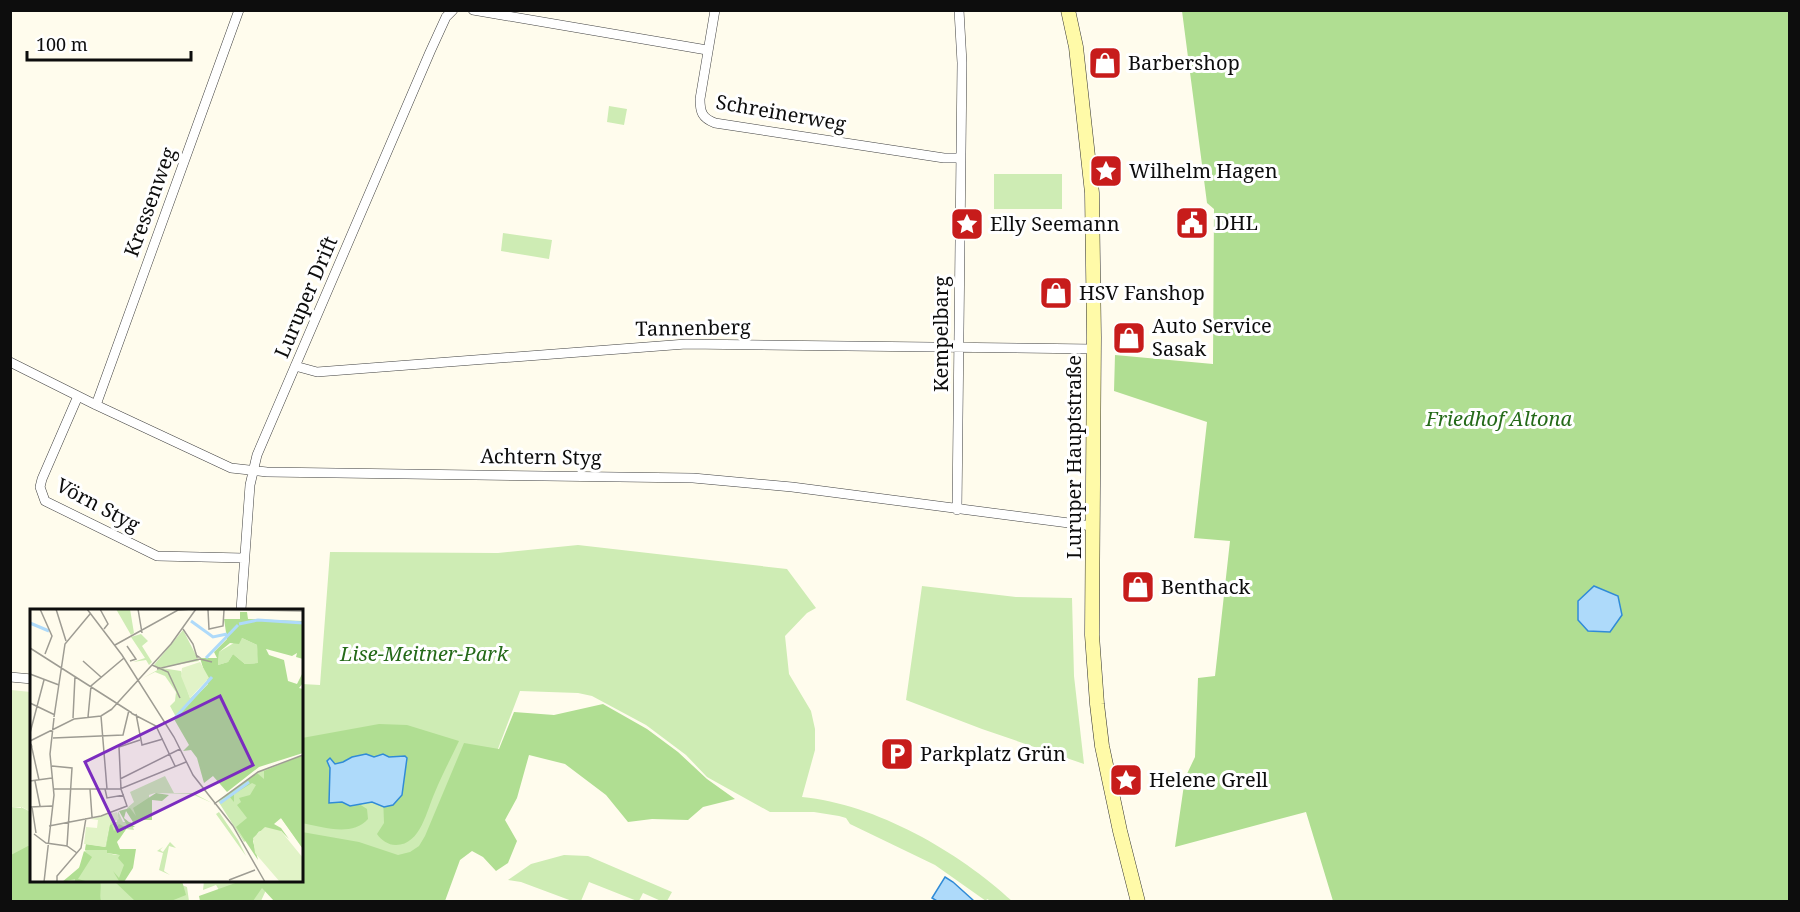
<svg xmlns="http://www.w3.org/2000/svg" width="1800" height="912" font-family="'Noto Serif',serif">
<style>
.green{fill:#ceecb4}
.forest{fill:#b0de92}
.pitch{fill:#e1f3c7}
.water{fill:#aedafa;stroke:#308bd7;stroke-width:1.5}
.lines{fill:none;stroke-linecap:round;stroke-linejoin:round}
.minor-casing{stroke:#404040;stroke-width:10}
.secondary-casing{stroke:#2f2f2f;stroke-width:15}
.minor{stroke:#fff;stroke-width:9}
.secondary{stroke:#fffaa8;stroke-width:14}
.labels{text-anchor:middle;stroke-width:6;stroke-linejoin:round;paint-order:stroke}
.poi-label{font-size:20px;fill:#0d0d0d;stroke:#fff;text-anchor:start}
.street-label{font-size:20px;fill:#0d0d0d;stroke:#fff}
.park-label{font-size:20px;font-style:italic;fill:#256a19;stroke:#fff}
.inset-river{fill:none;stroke:#aedafa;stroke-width:3}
.inset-road{fill:none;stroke:#9e9c93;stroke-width:1.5}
.view{fill:#7b2cbf;fill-opacity:0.15;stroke:#7b2cbf;stroke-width:3}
.inset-edge{fill:none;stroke:#0d0d0d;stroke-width:3}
</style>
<rect width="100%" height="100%" fill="#fffced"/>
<!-- green -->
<path class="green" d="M609,106l18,3 -3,16 -17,-3z
M994,174h68v35h-68z
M503,233l49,7 -3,19 -48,-8z
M578,545l209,24 29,39 -9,5 -22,23 4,38 22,37 4,18v21l-13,47c74,7 157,55 210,104h-21l-4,-2 -1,2 -51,-36 -85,-41 -4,-6 -7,-2 -25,-4h-44l-63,-35 -21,-22 -40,-30 -54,-29 -14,-3 -58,-2 -80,210 -174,-11 -5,11 -45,1 3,-12 -3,-5 -13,5 1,-9 98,-1v-196l18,1 10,-133 168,1z
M922,586l94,11 56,1 2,78 10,88 -102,-35 -76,-29z
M11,807l10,1v-1l10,5 1,68 139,1 16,6 2,14 -178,1z
M564,855l24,1 84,36 -5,9h-6l-18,-8 -4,8h-2l-48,-19 -8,19h-9l-51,-19 -13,-2 23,-16z"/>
<!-- forest -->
<path class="forest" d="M1182,11h607v890h-456l-27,-89 -131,35 10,-69 10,-21 3,-79 17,-2 15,-135 -36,-3 13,-116 -93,-31 1,-36 98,9 1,-155 -7,-6z
M603,704l44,25 31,23 29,27 28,20 -32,8 -15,13 -36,-1 -24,3 -22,-27 -41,-31 -36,-9 -12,43 -12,22 12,21 -9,22 -12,8 -13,-14 -11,-6 -12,9 -15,41h-171l-12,-13 -9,13h-53l-1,-5 42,-15 61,-1v-48l57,10 39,13 12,-3 9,-6 6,-10 39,-93 35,6 15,-37 40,3z
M379,724l28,1 52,16c-8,17 -17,34 -24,51 -8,17 -14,53 -39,53 -8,0 -15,-5 -19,-11l7,-11 -1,-27 -27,6 11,7 1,10c-16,18 -45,8 -66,4v-85z
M28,846h3l1,34 68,1c2,7 -1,13 1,20h-90v-46z
M114,881h68l4,14 -15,6h-36z"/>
<!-- pitch -->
<path class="pitch" d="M11,690l20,2v120l-9,-5h-11z"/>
<!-- water -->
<path class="water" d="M1594,586l24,10 4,19 -12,17 -22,-1 -10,-11v-19z
M366,754l8,3 9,-3 6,3 16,-1 2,2 -5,37 -9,10 -9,2 -12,-5 -22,4 -8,-4 -13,1 1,-35 -3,-7 3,-3 5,6 8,-2 9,-5z
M945,877l8,5 21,19h-37l-5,-3z"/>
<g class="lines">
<!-- minor casing -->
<g class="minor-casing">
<path id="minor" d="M473,10l234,40
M715,10l-15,89c0,13 2,19 15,24l229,35h16
M10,362l86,43 135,63 36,4 426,6 99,9 300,39
M295,366l22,6 369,-28 408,5
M78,396l-36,83 -2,8 5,14 112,55 87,2
M96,405l143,-395
M957,510l5,-447 -3,-53
M241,610l9,-125 7,-30 173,-403 16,-35 7,-7
M10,677l22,2"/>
</g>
<!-- secondary casing -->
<g class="secondary-casing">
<path id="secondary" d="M1068,10l8,37 16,146 2,144 -2,298 5,69 5,42 18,85 18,71"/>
</g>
<!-- minor -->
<use href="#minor" class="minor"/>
<!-- secondary -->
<use href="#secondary" class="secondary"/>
</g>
<!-- icons -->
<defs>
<g id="shop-square" transform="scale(1.725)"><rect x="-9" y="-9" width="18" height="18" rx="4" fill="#c71c1b" stroke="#fff"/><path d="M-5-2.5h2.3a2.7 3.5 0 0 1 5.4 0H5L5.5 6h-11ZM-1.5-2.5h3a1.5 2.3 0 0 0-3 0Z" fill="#fff"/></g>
<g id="sight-square" transform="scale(1.725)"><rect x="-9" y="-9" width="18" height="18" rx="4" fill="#c71c1b" stroke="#fff"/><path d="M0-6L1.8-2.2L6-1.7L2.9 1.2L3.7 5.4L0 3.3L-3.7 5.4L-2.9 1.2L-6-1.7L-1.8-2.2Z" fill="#fff"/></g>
<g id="civic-square" transform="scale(1.725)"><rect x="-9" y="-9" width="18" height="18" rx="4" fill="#c71c1b" stroke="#fff"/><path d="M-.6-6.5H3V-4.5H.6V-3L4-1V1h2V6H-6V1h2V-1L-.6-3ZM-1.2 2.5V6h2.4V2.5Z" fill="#fff"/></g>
<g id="parking-square" transform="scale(1.725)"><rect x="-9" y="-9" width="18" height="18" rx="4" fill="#c71c1b" stroke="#fff"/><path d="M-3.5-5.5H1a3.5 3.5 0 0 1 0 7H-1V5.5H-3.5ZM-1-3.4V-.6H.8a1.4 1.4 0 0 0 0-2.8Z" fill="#fff"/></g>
</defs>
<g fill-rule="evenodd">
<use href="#shop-square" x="1105" y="63"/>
<use href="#sight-square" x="1106" y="171"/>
<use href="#civic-square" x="1192" y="223"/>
<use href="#sight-square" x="967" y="224"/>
<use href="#shop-square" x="1056" y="293"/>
<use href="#shop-square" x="1129" y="338"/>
<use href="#shop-square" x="1138" y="587"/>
<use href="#parking-square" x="897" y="754"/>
<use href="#sight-square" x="1126" y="780"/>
</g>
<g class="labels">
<!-- poi labels -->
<g class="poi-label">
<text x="1128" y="70">Barbershop</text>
<text x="1129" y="178">Wilhelm Hagen</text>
<text x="1215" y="230">DHL</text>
<text x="990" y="231">Elly Seemann</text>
<text x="1079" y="300">HSV Fanshop</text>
<text x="1152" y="333">Auto Service<tspan x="1152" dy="23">Sasak</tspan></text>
<text x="1161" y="594">Benthack</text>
<text x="920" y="761">Parkplatz Grün</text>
<text x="1149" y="787">Helene Grell</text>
</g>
<!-- street labels -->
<g class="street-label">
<text transform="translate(781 113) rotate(10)" y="7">Schreinerweg</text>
<text transform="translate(150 202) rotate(-70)" y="7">Kressenweg</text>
<text transform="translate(306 297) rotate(-67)" y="7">Luruper Drift</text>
<text transform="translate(693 328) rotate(-1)" y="7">Tannenberg</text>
<text transform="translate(941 334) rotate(-90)" y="7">Kempelbarg</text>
<text transform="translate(541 457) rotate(1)" y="7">Achtern Styg</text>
<text transform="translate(1074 457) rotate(-90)" y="7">Luruper Hauptstraße</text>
<text transform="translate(98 505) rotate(28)" y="7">Vörn Styg</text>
</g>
<!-- park labels -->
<g class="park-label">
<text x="1499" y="426">Friedhof Altona</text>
<text x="424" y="661">Lise-Meitner-Park</text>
</g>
</g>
<!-- overview -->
<g transform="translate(30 609)">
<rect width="273" height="273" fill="#fffced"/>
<path d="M86,0h14l4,24 -3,2zM153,21l16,31 -41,7 -4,-3zM111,25l7,7 -6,5 10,16 -3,3 -3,-5 -13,2 12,-4 -14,-21zM212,29l15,7 2,18 -14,1 -12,-10 -5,8 -10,3 1,-13zM131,59l20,3 9,27 19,-17 -33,36 -6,-11 5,-5 1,-9 -11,-16 -10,-4 -12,6zM273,146v94l-22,-31 -37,24 -26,-41 42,-30zM135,167l9,17h19l19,10 -20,-9 -37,-1 -6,2 2,22 -18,5 -6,-14 7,-6 -4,-10zM88,202l5,11h8l3,8 -8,-1 -7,11 -9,1 -3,12 9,2 19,-6 -2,17 -13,16h-57l21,-19 2,-19 19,3 5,-25h7zM189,203l19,28 8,16 -30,-42zM140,233l6,6 -7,-2 -5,25 6,4 -11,-5 4,-17 -6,-2 6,-4 -3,3 3,2z" fill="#ceecb4"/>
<path d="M210,3h7l1,7 55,2v38l-7,-2 1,-4 -5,3 -26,-7 3,6 15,5 4,21 9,3 6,-12v11l-4,5 4,1v64l-44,14 -32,25 -14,-16 -9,7 -7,-25 -6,-8 -8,1 6,-6 -15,-26 34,-35 -8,-26h17l-3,-6 13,-13 -3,-20h16zM212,29l15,7 1,18 -13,1 -12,-10 -5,8 -10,3 1,-13 11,-9 9,1zM273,146v94l-22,-31 -7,6 7,4 8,11 -8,-8h-22l-6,10 5,19 -22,-33 11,-9 -10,-13 4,-3 -2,-4 11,-3 6,-10 -4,-2 -18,11v8l-5,-6 -11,5 39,-28 7,6v-8zM126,184l13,2 -7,6 -10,-1v20h-15l-2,5 -9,-14 -2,7 11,9h-7l-9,-16 11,-3 6,8 -3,-8zM86,214l-4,2 2,6 5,-7 8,4 -10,14 3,7h16l-3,19 -9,14 -5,-1 -6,-10 6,7 5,-13 -6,-7 2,-3 -13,-2v-3h-22l1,-6 20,3 4,-22zM54,242l8,6 -14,22 11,3h-14v-3l-13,3 17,-14z" fill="#b0de92" fill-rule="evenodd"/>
<path d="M170,53l9,16 -19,20 -9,-22 1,-8zM87,203l2,7 -9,4 -5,24 -21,-3 2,-17 11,1 1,-8 -7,-1zM235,218l16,4 22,27v24h-23l-25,-29 -2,-15z" fill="#e1f3c7"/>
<path class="inset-river" d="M161,12l22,16 14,-3M0,14l19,8M209,15l19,-4 45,3M176,49l32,-33M144,110l38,-42M190,194l29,-21"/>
<path class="inset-road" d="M10,0l12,27 -7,18M26,0l10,32M57,0l35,46 52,82 19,38 40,51 32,56M70,0l8,15 -4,5M108,0l4,24M166,0l107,2M178,1l1,19 14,-3 1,-16M153,20l10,15 4,13h2l-3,-2M85,36l63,-35 14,-1M97,37l9,13 -6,2M0,39l102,65M53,52l18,16M122,56l16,7 12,26 -2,-4M127,60l43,-10 12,3M0,65l29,11M0,94l25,12M81,101l60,-66 25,-35M101,104l25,13 19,40M106,105l6,31 21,-6M71,107l6,73M24,108l11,-73 25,-30M58,108l3,-31 33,-28M43,109l2,-42M0,124l14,-53M23,129l70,-3 6,-25M0,132l44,-22 27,-3 11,-7M2,138l-1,-3 8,36M22,157l20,2 -5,78M90,170l60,-30M0,172l22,-3M5,172l5,25M24,180h66l66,-27M60,180l2,28M75,180l2,9 17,-3M184,195l44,-32 45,-17M0,198l22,-1M2,198l4,26M19,217l52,-10 26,-10 -6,-17 -2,-42 21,-7M4,225l12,9 21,3 10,7M199,271l26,-10M14,273l10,-87 -4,-41 4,-36M27,273v-6l24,-28 5,-30"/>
<path class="view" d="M190,87l33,69 -135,66 -33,-69z"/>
<rect width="273" height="273" class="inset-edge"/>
</g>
<!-- border -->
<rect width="1800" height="912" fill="none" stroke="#0d0d0d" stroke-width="24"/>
<!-- scale -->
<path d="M27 51v9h164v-9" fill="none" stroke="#0d0d0d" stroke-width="3"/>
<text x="36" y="51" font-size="18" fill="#0d0d0d" stroke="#ffffff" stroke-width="4.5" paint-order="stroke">100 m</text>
</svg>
